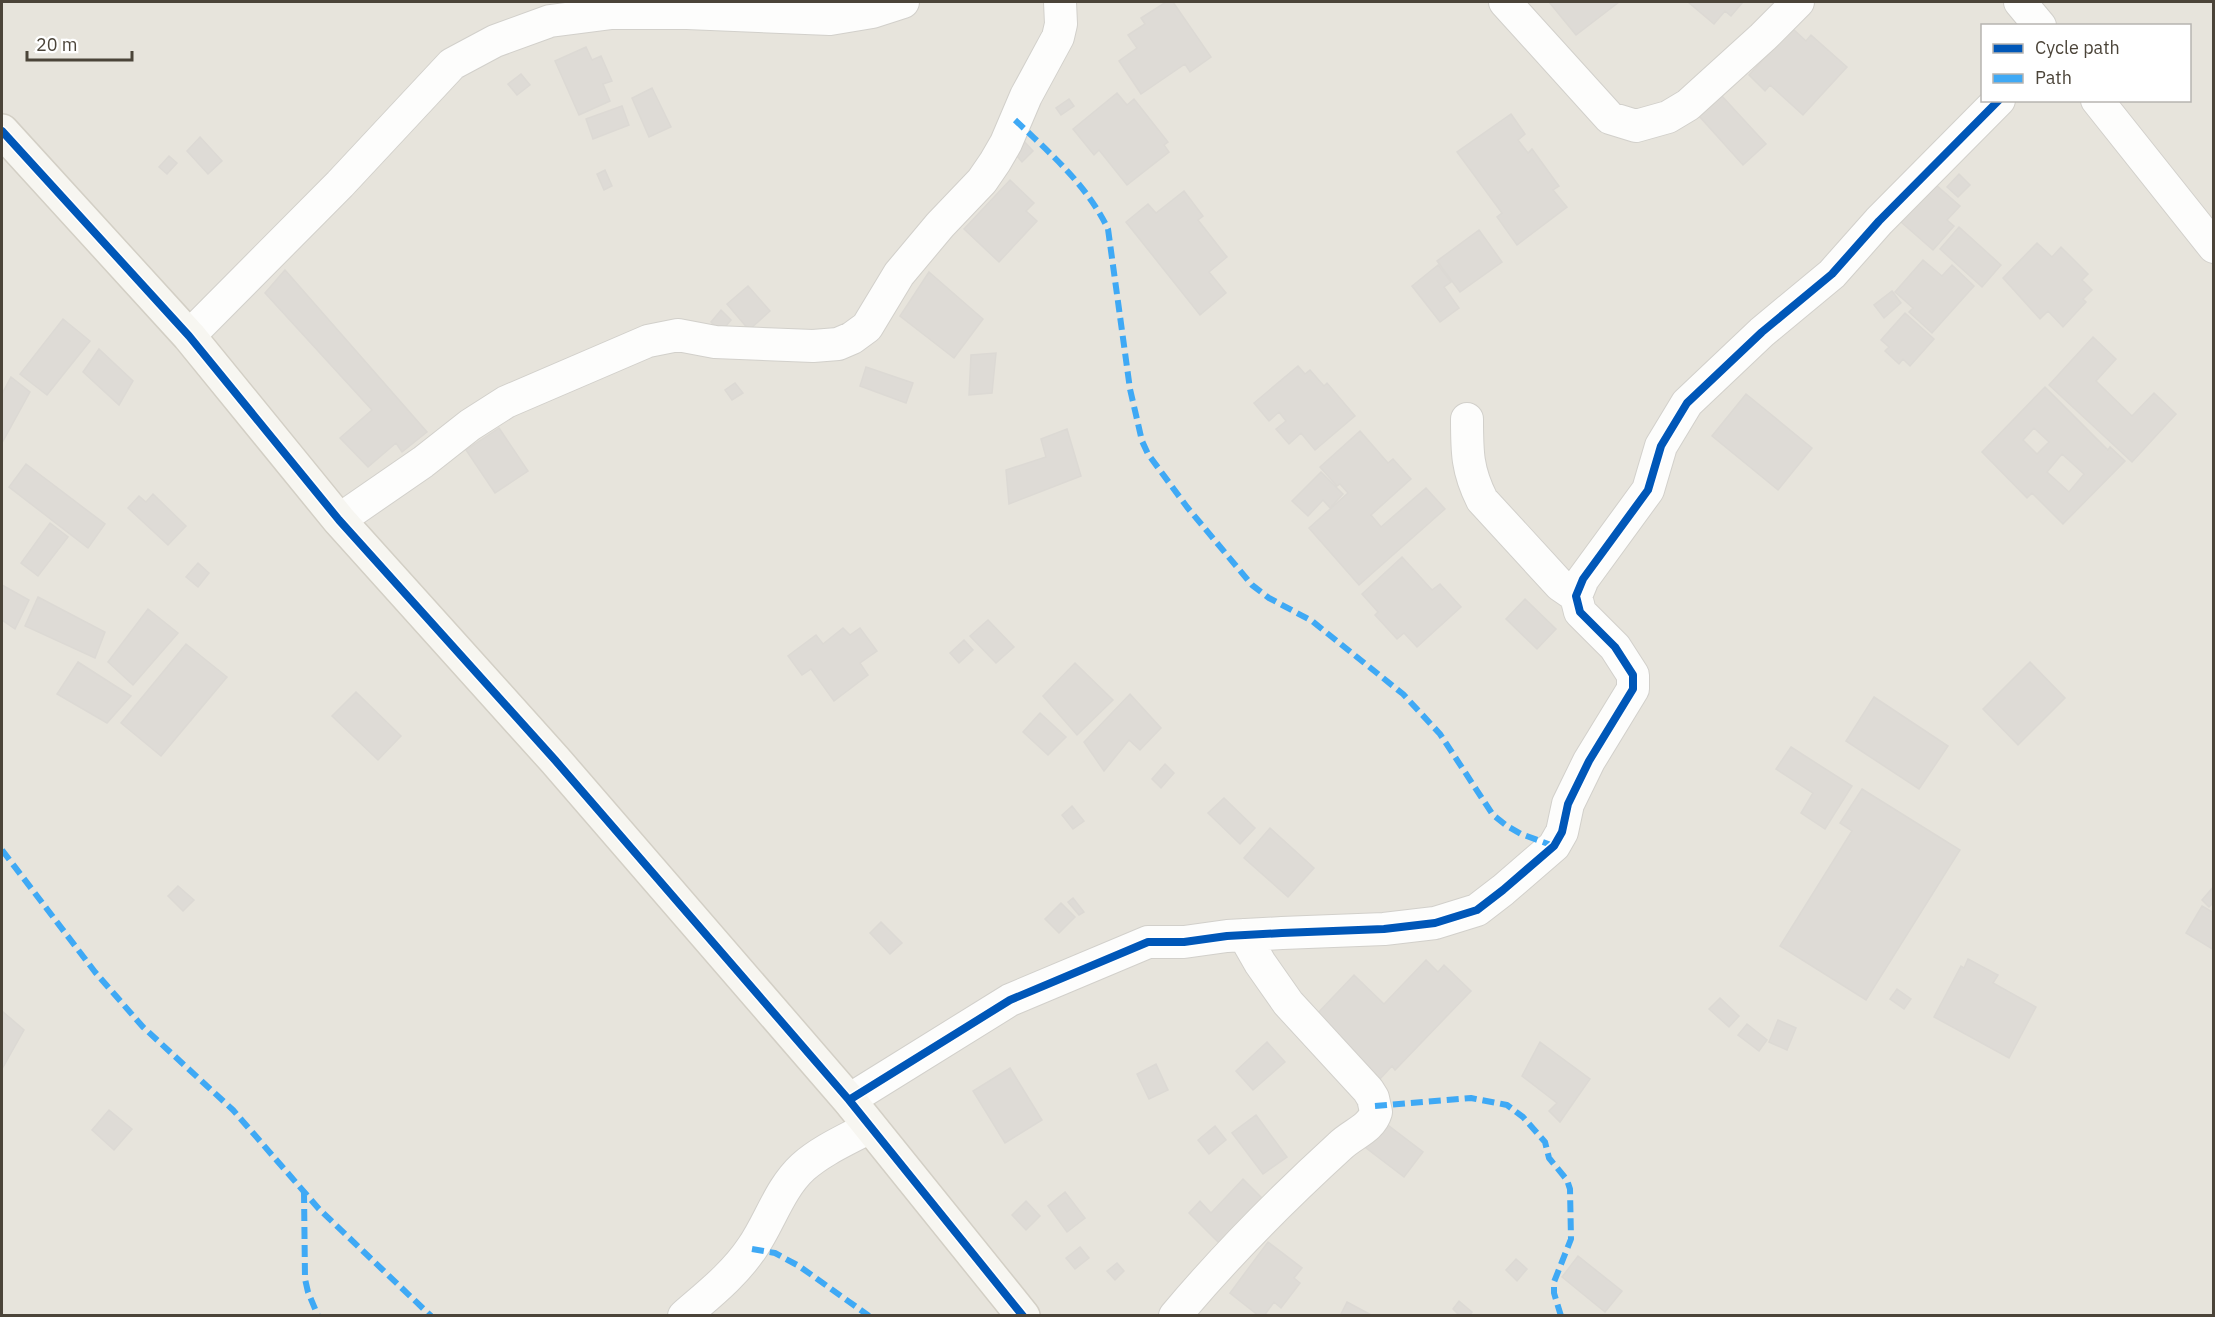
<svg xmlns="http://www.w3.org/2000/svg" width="2215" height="1317" font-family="'IBM Plex Sans',sans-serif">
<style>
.residential{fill:#e7e4dc;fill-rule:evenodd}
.building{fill:#dedbd6;stroke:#dcd9d4;stroke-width:1.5;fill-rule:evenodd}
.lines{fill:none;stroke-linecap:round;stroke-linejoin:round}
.street-casing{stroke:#d2d0cb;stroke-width:34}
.secondary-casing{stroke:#d3cfc5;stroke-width:36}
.street{stroke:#fdfdfc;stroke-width:32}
.secondary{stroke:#f7f6f1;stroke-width:33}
.quiet{stroke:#3fa9f5;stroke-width:6;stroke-dasharray:12 6;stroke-linecap:butt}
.cycleway-casing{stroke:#fff;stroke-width:11}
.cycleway{stroke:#0057b8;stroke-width:8}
</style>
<rect width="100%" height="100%" fill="#f4f2ee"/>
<!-- residential -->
<path class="residential" d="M2,2h2211v1313h-2211zM1982,26h208v74h-208z"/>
<!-- building -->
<path class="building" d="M1166,2h7l38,55 -21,15 -5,-8 -44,30 -22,-33 18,-13 -9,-13 17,-11 -4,-6z
M1549,2h70l-43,33z
M1688,2h55l-12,14 -6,-5 -11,13z
M1792,28l14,13 5,-6 36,32 -44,48 -33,-30 -5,6 -16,-16z
M586,47l6,13 9,-4 11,25 -9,3 7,17 -31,14 -24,-54z
M521,74l9,11 -13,10 -9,-11z
M652,88l19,39 -22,10 -17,-39z
M1117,93l10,12 7,-6 34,43 -4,3 5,7 -42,33 -28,-35 -5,5 -21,-26z
M1721,95l45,49 -23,21 -44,-49z
M1069,99l5,7 -13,9 -5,-7z
M622,106l7,19 -36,14 -7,-20z
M1511,114l14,20 -7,6 10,13 4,-4 27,37 -6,4 14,17 -50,38 -20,-28 5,-4 -45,-61z
M200,137l22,24 -14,13 -21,-23z
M1023,140l10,11 -11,11 -10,-12z
M169,156l8,7 -10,11 -8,-7z
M605,170l7,16 -8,4 -7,-16z
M1959,174l11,11 -12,12 -11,-10z
M1010,180l24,23 -8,8 11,10 -38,41 -35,-33z
M1935,184l25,22 -13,14 7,6 -21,24 -32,-28z
M1184,191l19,25 -5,4 29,37 -18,15 17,21 -26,22 -74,-93 22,-18 8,9z
M1959,227l42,38 -19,22 -42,-38z
M1479,230l23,32 -42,30 -23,-31z
M2037,243l15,14 9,-10 27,27 -6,6 10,10 -9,9 3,3 -23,25 -15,-16 -8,8 -37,-41z
M1923,260l19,16 10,-11 22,21 -42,47 -23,-21 4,-4 -18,-16z
M1438,265l13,17 -7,5 15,21 -19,14 -28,-36z
M285,270l142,162 -25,20 -6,-9 -28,24 -28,-29 32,-28 -107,-117z
M929,272l54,47 -29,39 -54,-42z
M748,286l22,25 -21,19 -22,-26z
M1892,291l9,12 -17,15 -10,-13z
M721,310l10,10 -10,12 -10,-10z
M1905,313l29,26 -24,27 -7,-7 -4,5 -14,-13 4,-4 -8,-7z
M63,319l27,22 -43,54 -27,-21z
M2093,337l23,22 -20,22 36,35 22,-23 22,21 -44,48 -83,-77z
M99,349l34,32 -14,24 -36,-33z
M996,353l-4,40 -23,2 2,-40z
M1298,366l7,8 5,-4 14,16 3,-3 28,33 -40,34 -14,-17 -12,11 -13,-15 10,-8 -7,-9 -10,9 -15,-18z
M866,367l47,16 -7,20 -46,-17z
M11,377l19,15 -28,51v-49z
M735,383l8,10 -11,7 -7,-10z
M2045,387l63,63 2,-3 15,14 -62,63 -31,-31 -5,5 -45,-46zM2034,428l15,14 -12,12 -14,-14zM2062,454l22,20 -15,18 -22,-20z
M1746,394l66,54 -34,42 -66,-54z
M499,428l29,43 -33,22 -29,-43z
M1067,429l14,47 -72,28 -3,-34 40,-13 -5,-18z
M1360,431l28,32 5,-4 18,20 -40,36 10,12 45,-39 19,21 -86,76 -50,-57 39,-35 -8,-9 -3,2 -17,-19z
M26,464l79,60 -17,24 -79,-61z
M1321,472l22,22 -13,14 -7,-8 -15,16 -16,-15z
M153,494l33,32 -18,19 -40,-37 11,-12 7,6z
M50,523l18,14 -30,39 -17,-13z
M1402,557l30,33 8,-6 21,23 -44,40 -13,-14 -7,6 -22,-24 3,-3 -16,-18z
M198,563l11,10 -11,14 -12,-10z
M2,585l27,15 -14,29 -13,-9z
M38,597l67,35 -10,26 -70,-32z
M1525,599l31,30 -19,20 -31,-30z
M148,609l30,24 -45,52 -25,-23z
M988,620l26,27 -18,16 -26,-27z
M843,628l7,7 10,-7 17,23 -17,12 8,12 -34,26 -23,-32 -9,6 -14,-19 28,-21 7,9z
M964,640l9,10 -14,13 -9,-10z
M186,644l41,33 -66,79 -40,-33z
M78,662l53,34 -24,27 -50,-29z
M2030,662l35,36 -47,47 -35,-36z
M1075,663l38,37 -36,35 -34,-39z
M356,692l45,44 -23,24 -46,-44z
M1130,694l31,34 -21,22 -11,-10 -25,31 -20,-29z
M1874,697l74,49 -29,43 -73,-48z
M1040,713l26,24 -18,18 -25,-23z
M1791,747l61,39 -27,43 -24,-16 12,-20 -37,-24z
M1165,764l9,9 -13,15 -9,-9z
M1862,789l98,61 -94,150 -86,-54 72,-115 -12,-8z
M1224,798l31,30 -15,16 -32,-31z
M1072,806l12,15 -11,8 -11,-14z
M1270,828l44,40 -26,29 -44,-39z
M178,886l16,14 -11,11 -15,-15z
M2214,886v16l-5,5 -7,-7z
M1073,898l11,14 -5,3 -11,-13z
M1061,903l14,14 -16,16 -14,-14z
M2202,906l12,7v37l-28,-17z
M881,922l21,21 -12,11 -20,-21z
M1968,959l30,16 -5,8 43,24 -27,51 -75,-41 27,-51 3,2z
M1426,960l12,12 6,-7 27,26 -76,79 -3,-4 -12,13 -65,-63 39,-41 30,29z
M1897,989l14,10 -7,10 -14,-10z
M1720,998l19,18 -10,11 -20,-18z
M2,1011l22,19 -22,39z
M1778,1020l18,8 -9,22 -18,-8z
M1747,1024l20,16 -8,11 -21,-16z
M1267,1042l18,20 -32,28 -17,-19z
M1540,1042l50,37 -30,43 -11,-11 8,-8 -35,-27z
M1156,1064l12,26 -19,9 -12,-25z
M1010,1068l32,52 -37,23 -32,-52z
M109,1110l23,19 -18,21 -22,-20z
M1256,1115l31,42 -24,17 -31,-41z
M1380,1119l43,33 -19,25 -43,-33z
M1215,1126l11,14 -17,14 -11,-14z
M1243,1179l19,19 -43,45 -30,-30 11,-12 11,12z
M1065,1192l20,26 -18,14 -19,-26z
M1026,1201l14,15 -14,14 -14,-15z
M1268,1242l34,26 -8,10 6,5 -19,25 -7,-6 -10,14h-5l-29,-23z
M1080,1247l9,11 -14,11 -9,-11z
M1578,1256l44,35 -17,21 -43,-35z
M1516,1259l11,10 -10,12 -11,-11z
M1117,1263l7,8 -9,9 -8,-9z
M1459,1301l13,11 -3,4h-9l-7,-7z
M1347,1302l26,14h-33z"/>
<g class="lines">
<!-- street casing -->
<g class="street-casing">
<path id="street" d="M1505,2l105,116 26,8 32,-9 20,-12 75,-68 35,-35
M2020,2l20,24
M2097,100l117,147
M189,336l151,-152 112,-120 43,-23 55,-20 62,-8h75l143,6 42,-7 31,-10
M1467,419c0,33 0,51 15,81l78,85 16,11
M339,520l84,-58 47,-37 36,-23 142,-61 30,-6 37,7 98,4 25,-2 14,-6 15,-11 32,-53 41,-49 42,-44 13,-19 11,-19 20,-47 32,-59 3,-13 -1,-22
M849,1100l161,-100 138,-58h36l43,-6 55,-3 102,-4 51,-6 42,-13 26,-20 51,-44 8,-14 6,-28 21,-43 44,-72v-14l-18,-28 -35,-35 -4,-16 7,-17 65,-89 13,-44 26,-43 75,-71 70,-58 47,-53 120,-121
M684,1316c24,-21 50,-41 68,-68 18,-26 27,-59 51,-81 19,-17 45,-28 67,-40
M1175,1316c51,-61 107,-117 165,-170 12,-12 31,-17 36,-34l-3,-14 -5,-8 -80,-87 -28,-40 -16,-28"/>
</g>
<!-- secondary casing -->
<g class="secondary-casing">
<path id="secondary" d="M2,131l187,205 150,184 216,240 294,340 174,216"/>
</g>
<!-- street -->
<use href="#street" class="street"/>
<!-- secondary -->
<use href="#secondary" class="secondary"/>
<!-- quiet -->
<path class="quiet" d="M1015,120c35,33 72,65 93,109l22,160 12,52 6,13 39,53 65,78 17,13 43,23 91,73 37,40 53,81 14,11 14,8 33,12
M2,850l93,122 48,55 90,83 86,99 112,107
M1375,1106l96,-8 36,7 16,12 22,25 4,16 18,22 3,9 1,50 -17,43v11l7,23
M304,1191l1,88 3,13 10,24
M752,1249l23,4 24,13 70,50"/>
<!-- cycleway casing -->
<g class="cycleway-casing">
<path id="cycleway" d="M2,131l187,205 150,184 216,240 294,340 174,216
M849,1100l161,-100 138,-58h36l43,-6 55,-3 102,-4 51,-6 42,-13 26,-20 51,-44 8,-14 6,-28 21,-43 44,-72v-14l-18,-28 -35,-35 -4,-16 7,-17 65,-89 13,-44 26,-43 75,-71 70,-58 47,-53 120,-121"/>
</g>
<!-- cycleway -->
<use href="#cycleway" class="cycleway"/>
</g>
<!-- border -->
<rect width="2215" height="1317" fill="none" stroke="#4b4439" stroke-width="6"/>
<!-- legend -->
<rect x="1981" y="24" width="210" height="78" fill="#ffffff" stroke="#b7b4b0" stroke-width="1.5"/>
<rect x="1993" y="44" width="30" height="9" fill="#0057b8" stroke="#b7b4b0" stroke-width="1.5"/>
<text x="2035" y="54" font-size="18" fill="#4b4439">Cycle path</text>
<rect x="1993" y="74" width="30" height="9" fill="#3fa9f5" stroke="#b7b4b0" stroke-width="1.5"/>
<text x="2035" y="84" font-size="18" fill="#4b4439">Path</text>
<!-- scale -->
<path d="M27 51v9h105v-9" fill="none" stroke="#4b4439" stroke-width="3"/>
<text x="36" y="51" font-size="18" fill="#4b4439" stroke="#ffffff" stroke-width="4.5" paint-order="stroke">20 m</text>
</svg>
